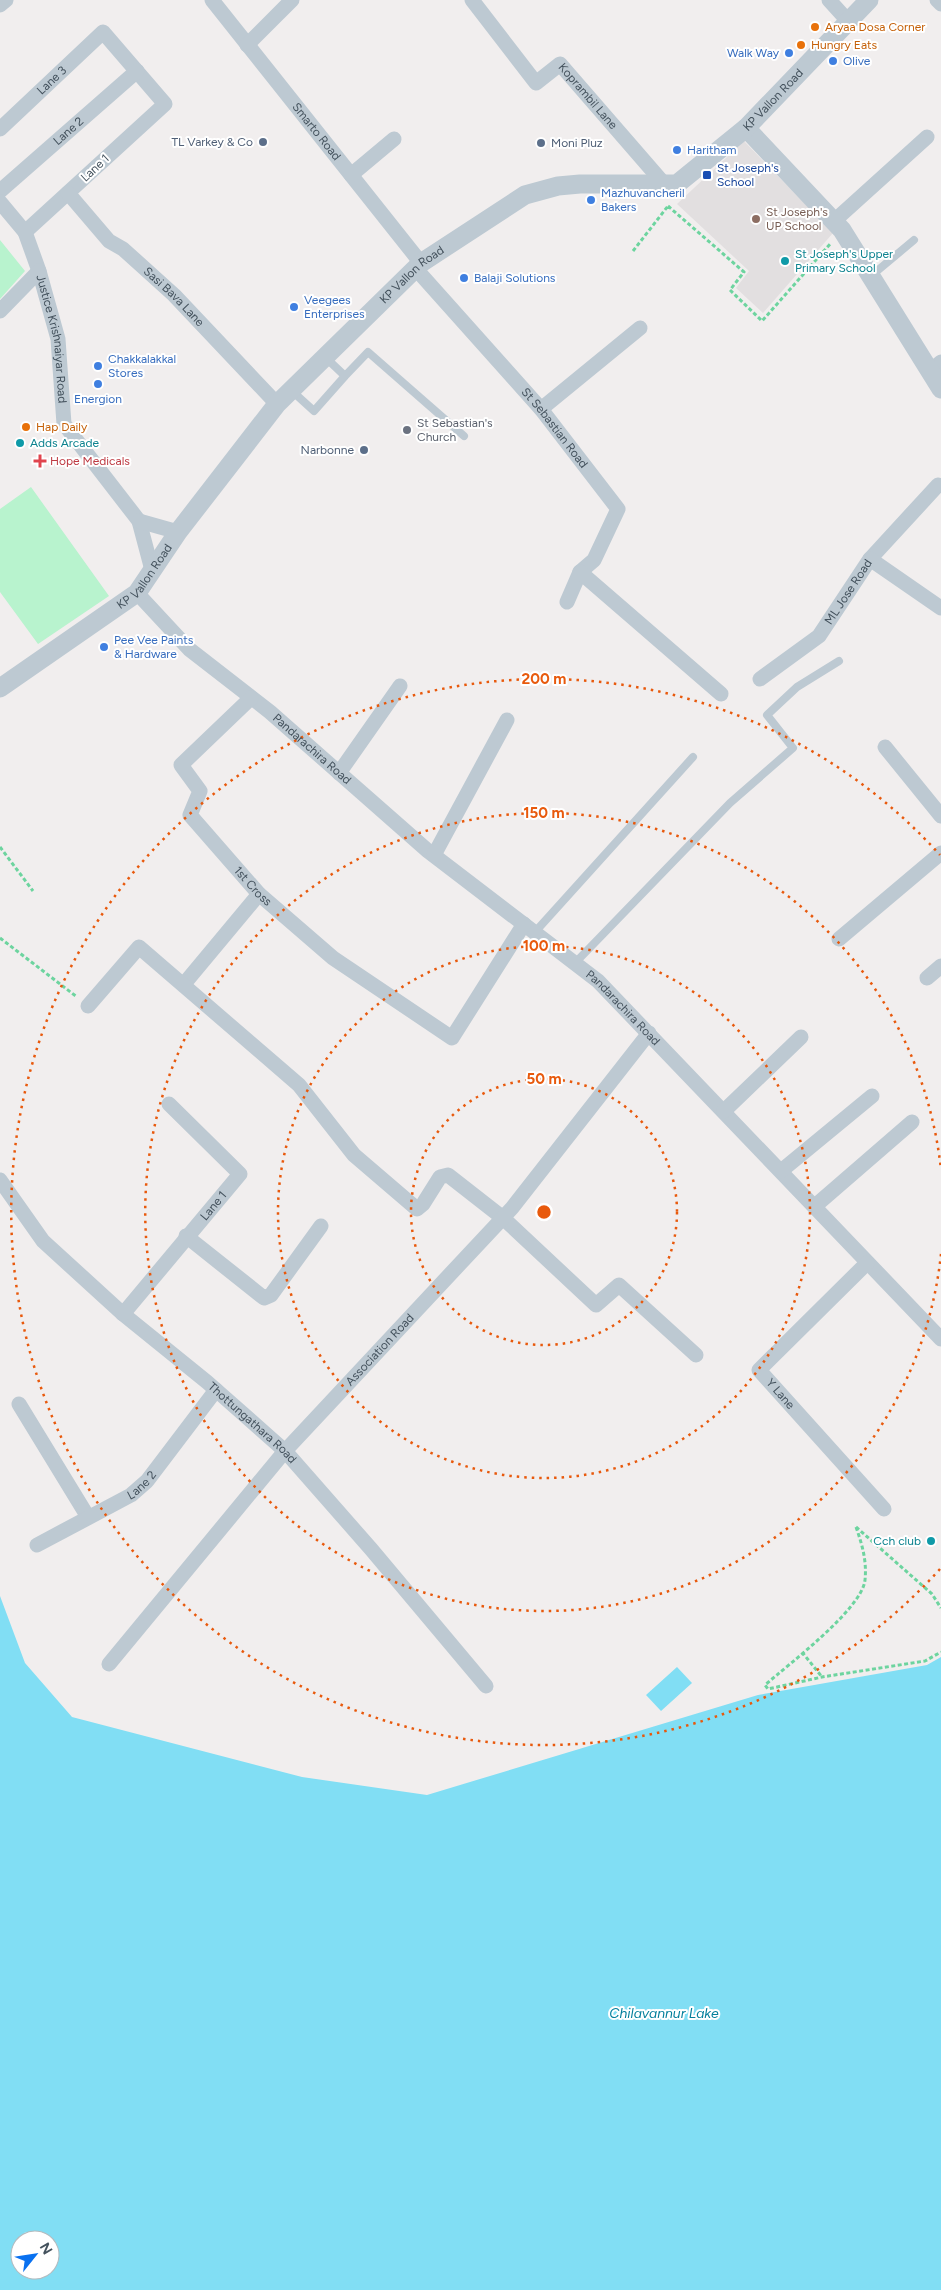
<svg xmlns="http://www.w3.org/2000/svg" width="941" height="2290" font-family="Figtree,sans-serif">
<style>
.education{fill:#e2dfe0}
.green{fill:#b8f3ce}
.water{fill:#81def4;fill-rule:evenodd}
.lines{fill:none;stroke-linecap:round;stroke-linejoin:round}
.path{stroke:#6dd49f;stroke-width:3;stroke-dasharray:4 2.5;stroke-linecap:butt}
.service{stroke:#bdc9d2;stroke-width:8}
.minor{stroke:#bdc9d2;stroke-width:15}
.tertiary{stroke:#bdc9d2;stroke-width:19}
.ring{fill:none;stroke:#e8590c;stroke-width:2.5;stroke-dasharray:2.5 5}
.food-dot{fill:#e8710a;stroke:#fff;stroke-width:2}
.shop-dot{fill:#3f7fe0;stroke:#fff;stroke-width:2}
.service-dot{fill:#5c6f8a;stroke:#fff;stroke-width:2}
.transit-dot{fill:#1a4fb4;stroke:#fff;stroke-width:2}
.education-dot{fill:#8d6e63;stroke:#fff;stroke-width:2}
.culture-dot{fill:#0f9aa8;stroke:#fff;stroke-width:2}
.worship-dot{fill:#6b7280;stroke:#fff;stroke-width:2}
.health-dot{fill:#e0444e;stroke:#fff;stroke-width:2}
.labels{text-anchor:middle;stroke-width:4;stroke-linejoin:round;paint-order:stroke}
.food-label{font-size:12px;fill:#c56008;stroke:#fff;text-anchor:start}
.shop-label{font-size:12px;fill:#366cbe;stroke:#fff;text-anchor:start}
.street-label{font-size:12px;fill:#44525d;stroke:#fff}
.service-label{font-size:12px;fill:#4e5e75;stroke:#fff;text-anchor:end}
.transit-label{font-size:12px;fill:#164399;stroke:#fff;text-anchor:start}
.education-label{font-size:12px;fill:#785e54;stroke:#fff;text-anchor:start}
.culture-label{font-size:12px;fill:#0d838f;stroke:#fff;text-anchor:start}
.worship-label{font-size:12px;fill:#5b616d;stroke:#fff;text-anchor:start}
.health-label{font-size:12px;fill:#be3a42;stroke:#fff;text-anchor:start}
.water-label{font-size:14px;font-style:italic;fill:#037f9c;stroke:#fff}
.centre{fill:#e8590c;stroke:#fff;stroke-width:2.5}
.ring-label{font-size:15px;text-anchor:middle;font-weight:bold;fill:#e8590c;stroke:#fff;stroke-width:4;stroke-linejoin:round;paint-order:stroke}
</style>
<rect width="100%" height="100%" fill="#f1eeee"/>
<!-- education -->
<path class="education" d="M744,141l89,92 -70,80 -27,-25 13,-17 -72,-67z"/>
<!-- green -->
<path class="green" d="M0,240l25,31 -25,28z
M31,487l78,109 -71,48 -38,-52v-83z"/>
<!-- water -->
<path class="water" d="M0,1596l25,67 47,54 230,60 125,18 331,-100 169,-30 14,-8v633h-941zM20,2240h30v30h-30z
M677,1667l15,16 -31,28 -15,-16z"/>
<g class="lines">
<!-- path -->
<path class="path" d="M668,206l76,66 -14,18 32,31 69,-78
M633,251l35,-45
M0,847l33,44
M0,938l77,59
M856,1527c6,17 11,34 9,53 -3,29 -76,84 -100,105l3,4 54,-12 103,-16 16,-9
M856,1527l76,67 9,14
M802,1652l20,25"/>
<!-- service -->
<path class="service" d="M871,276l43,-36
M325,357l20,19 23,-24 96,84
M292,391l22,20 31,-35
M535,932l158,-175
M575,963l155,-160 63,-55 -26,-33 30,-28 42,-26"/>
<!-- minor -->
<g class="minor">
<path id="s1" d="M212,0l209,263"/>
<path id="s2" d="M472,0l64,83 24,-19 105,121"/>
<path d="M829,0l19,21"/>
<path d="M937,0l4,4"/>
<path d="M0,5l6,-5"/>
<path d="M247,45l45,-45"/>
<path id="s3" d="M0,129l103,-97 62,72 -140,128"/>
<path d="M351,175l43,-36"/>
<path id="s4" d="M0,191l137,-120"/>
<path id="s5" d="M68,193l41,48 14,8 51,46 103,109"/>
<path id="s6" d="M0,202l25,30 14,39 19,68 6,85 75,97 13,49"/>
<path d="M833,222l94,-85"/>
<path id="s7" d="M416,269l125,140 77,100 -24,51 -14,12 -13,30"/>
<path d="M0,311l39,-40"/>
<path d="M930,371l11,-9"/>
<path d="M541,409l99,-81"/>
<path d="M139,521l39,11"/>
<path d="M870,559l68,-74"/>
<path d="M580,572l141,122"/>
<path id="s8" d="M137,593l52,56 81,63 158,139 170,130 343,358"/>
<path id="s9" d="M760,679l59,-43 51,-77 71,49"/>
<path id="s10" d="M251,698l-70,67 19,26 -10,24 69,79 74,64 119,80 72,-114"/>
<path d="M885,747l56,69"/>
<path d="M339,773l61,-87"/>
<path d="M434,855l73,-135"/>
<path d="M839,939l102,-86"/>
<path d="M927,978l14,-12"/>
<path d="M184,984l75,-90"/>
<path d="M88,1006l51,-59 160,138 55,70 63,54 6,-5 17,-27 8,-2 55,43 93,87 23,-20 77,70"/>
<path d="M724,1111l77,-74"/>
<path d="M781,1171l91,-75"/>
<path id="s11" d="M0,1180l43,61 80,73 84,68 78,69 86,98 115,137"/>
<path d="M815,1206l97,-84"/>
<path d="M186,1236l78,62 7,-3 50,-69"/>
<path id="s12" d="M867,1263l-108,107 125,139"/>
<path id="s13" d="M123,1314l117,-140 -71,-70"/>
<path d="M19,1404l69,113"/>
<path id="s14" d="M37,1545l94,-50 16,-14 69,-91"/>
<path id="s15" d="M109,1664l176,-213 227,-243 137,-175"/>
</g>
<!-- tertiary -->
<g class="tertiary">
<path d="M746,128l96,102 99,159"/>
<path id="s16" d="M0,688l137,-95 41,-61 99,-128 144,-141 104,-68 33,-9 22,-2h97l69,-56 123,-128"/>
</g>
</g>
<!-- distance rings -->
<g class="ring">
<circle cx="544" cy="1212" r="133"/>
<circle cx="544" cy="1212" r="266"/>
<path d="M941 1254A399 399 0 1 1 941 1170"/>
<path d="M940 1569A533 533 0 1 1 940 855"/>
</g>
<!-- markers -->
<g class="food-dot">
<circle cx="815" cy="27" r="5"/>
<circle cx="801" cy="45" r="5"/>
<circle cx="26" cy="427" r="5"/>
</g>
<g class="shop-dot">
<circle cx="789" cy="53" r="5"/>
<circle cx="833" cy="61" r="5"/>
<circle cx="677" cy="150" r="5"/>
<circle cx="591" cy="200" r="5"/>
<circle cx="464" cy="278" r="5"/>
<circle cx="294" cy="307" r="5"/>
<circle cx="98" cy="366" r="5"/>
<circle cx="98" cy="384" r="5"/>
<circle cx="104" cy="647" r="5"/>
</g>
<g class="service-dot">
<circle cx="263" cy="142" r="5"/>
<circle cx="541" cy="143" r="5"/>
<circle cx="364" cy="450" r="5"/>
</g>
<rect class="transit-dot" x="702" y="170" width="10" height="10" rx="2.5"/>
<circle class="education-dot" cx="756" cy="219" r="5"/>
<g class="culture-dot">
<circle cx="785" cy="261" r="5"/>
<circle cx="20" cy="443" r="5"/>
<circle cx="931" cy="1541" r="5"/>
</g>
<circle class="worship-dot" cx="407" cy="430" r="5"/>
<path class="health-dot" d="M37.5 453.5h5v5h5v5h-5v5h-5v-5h-5v-5h5z"/>
<g class="labels">
<!-- food labels -->
<g class="food-label">
<text x="825" y="31">Aryaa Dosa Corner</text>
<text x="811" y="49">Hungry Eats</text>
<text x="36" y="431">Hap Daily</text>
</g>
<!-- shop labels -->
<g class="shop-label">
<text x="779" y="57" text-anchor="end">Walk Way</text>
<text x="843" y="65">Olive</text>
<text x="687" y="154">Haritham</text>
<text x="601" y="197">Mazhuvancheril<tspan x="601" dy="14">Bakers</tspan></text>
<text x="474" y="282">Balaji Solutions</text>
<text x="304" y="304">Veegees<tspan x="304" dy="14">Enterprises</tspan></text>
<text x="108" y="363">Chakkalakkal<tspan x="108" dy="14">Stores</tspan></text>
<text x="98" y="403" text-anchor="middle">Energion</text>
<text x="114" y="644">Pee Vee Paints<tspan x="114" dy="14">&amp; Hardware</tspan></text>
</g>
<!-- street labels -->
<g class="street-label">
<text dy="4" stroke="none"><textPath href="#s3" startOffset="71">Lane 3</textPath></text>
<text dy="4" stroke="none"><textPath href="#s2" startOffset="178">Koprambil Lane</textPath></text>
<text dy="4" stroke="none"><textPath href="#s16" startOffset="1009">KP Vallon Road</textPath></text>
<text dy="4" stroke="none"><textPath href="#s4" startOffset="91">Lane 2</textPath></text>
<text dy="4" stroke="none"><textPath href="#s1" startOffset="168">Smarto Road</textPath></text>
<text transform="translate(95 168) rotate(-43)" y="4">Lane 1</text>
<text dy="4" stroke="none"><textPath href="#s16" startOffset="589">KP Vallon Road</textPath></text>
<text dy="4" stroke="none"><textPath href="#s5" startOffset="149">Sasi Bava Lane</textPath></text>
<text dy="4" stroke="none"><textPath href="#s6" startOffset="150">Justice Krishnaiyar Road</textPath></text>
<text dy="4" stroke="none"><textPath href="#s7" startOffset="211">St Sebastian Road</textPath></text>
<text dy="4" stroke="none"><textPath href="#s16" startOffset="184">KP Vallon Road</textPath></text>
<text dy="4" stroke="none"><textPath href="#s9" startOffset="126">ML Jose Road</textPath></text>
<text dy="4" stroke="none"><textPath href="#s8" startOffset="235">Pandarachira Road</textPath></text>
<text dy="4" stroke="none"><textPath href="#s10" startOffset="250">1st Cross</textPath></text>
<text dy="4" stroke="none"><textPath href="#s8" startOffset="640">Pandarachira Road</textPath></text>
<text dy="4" stroke="none"><textPath href="#s13" startOffset="141">Lane 1</textPath></text>
<text dy="4" stroke="none"><textPath href="#s15" startOffset="415">Association Road</textPath></text>
<text dy="4" stroke="none"><textPath href="#s12" startOffset="184">Y Lane</textPath></text>
<text dy="4" stroke="none"><textPath href="#s11" startOffset="352">Thottungathara Road</textPath></text>
<text dy="4" stroke="none"><textPath href="#s14" startOffset="121">Lane 2</textPath></text>
</g>
<!-- service labels -->
<g class="service-label">
<text x="253" y="146">TL Varkey &amp; Co</text>
<text x="551" y="147" text-anchor="start">Moni Pluz</text>
<text x="354" y="454">Narbonne</text>
</g>
<!-- transit labels -->
<g class="transit-label">
<text x="717" y="172">St Joseph's<tspan x="717" dy="14">School</tspan></text>
</g>
<!-- education labels -->
<g class="education-label">
<text x="766" y="216">St Joseph's<tspan x="766" dy="14">UP School</tspan></text>
</g>
<!-- culture labels -->
<g class="culture-label">
<text x="795" y="258">St Joseph's Upper<tspan x="795" dy="14">Primary School</tspan></text>
<text x="30" y="447">Adds Arcade</text>
<text x="921" y="1545" text-anchor="end">Cch club</text>
</g>
<!-- worship labels -->
<g class="worship-label">
<text x="417" y="427">St Sebastian's<tspan x="417" dy="14">Church</tspan></text>
</g>
<!-- health labels -->
<g class="health-label">
<text x="50" y="465">Hope Medicals</text>
</g>
<!-- water labels -->
<g class="water-label">
<text x="664" y="2018">Chilavannur Lake</text>
</g>
</g>
<circle cx="544" cy="1212" r="8" class="centre"/>
<g class="ring-label">
<text x="544" y="684">200 m</text>
<text x="544" y="818">150 m</text>
<text x="544" y="951">100 m</text>
<text x="544" y="1084">50 m</text>
</g>
<!-- north arrow -->
<g transform="translate(35 2255) rotate(60)"><circle r="24" fill="#ffffff" stroke="#b4babe"/>
<path d="M0-4L9 19L0 12L-9 19Z" fill="#0971f0"/>
<text y="-8" font-size="14" font-weight="bold" text-anchor="middle" fill="#44525d">N</text>
</g>
</svg>
